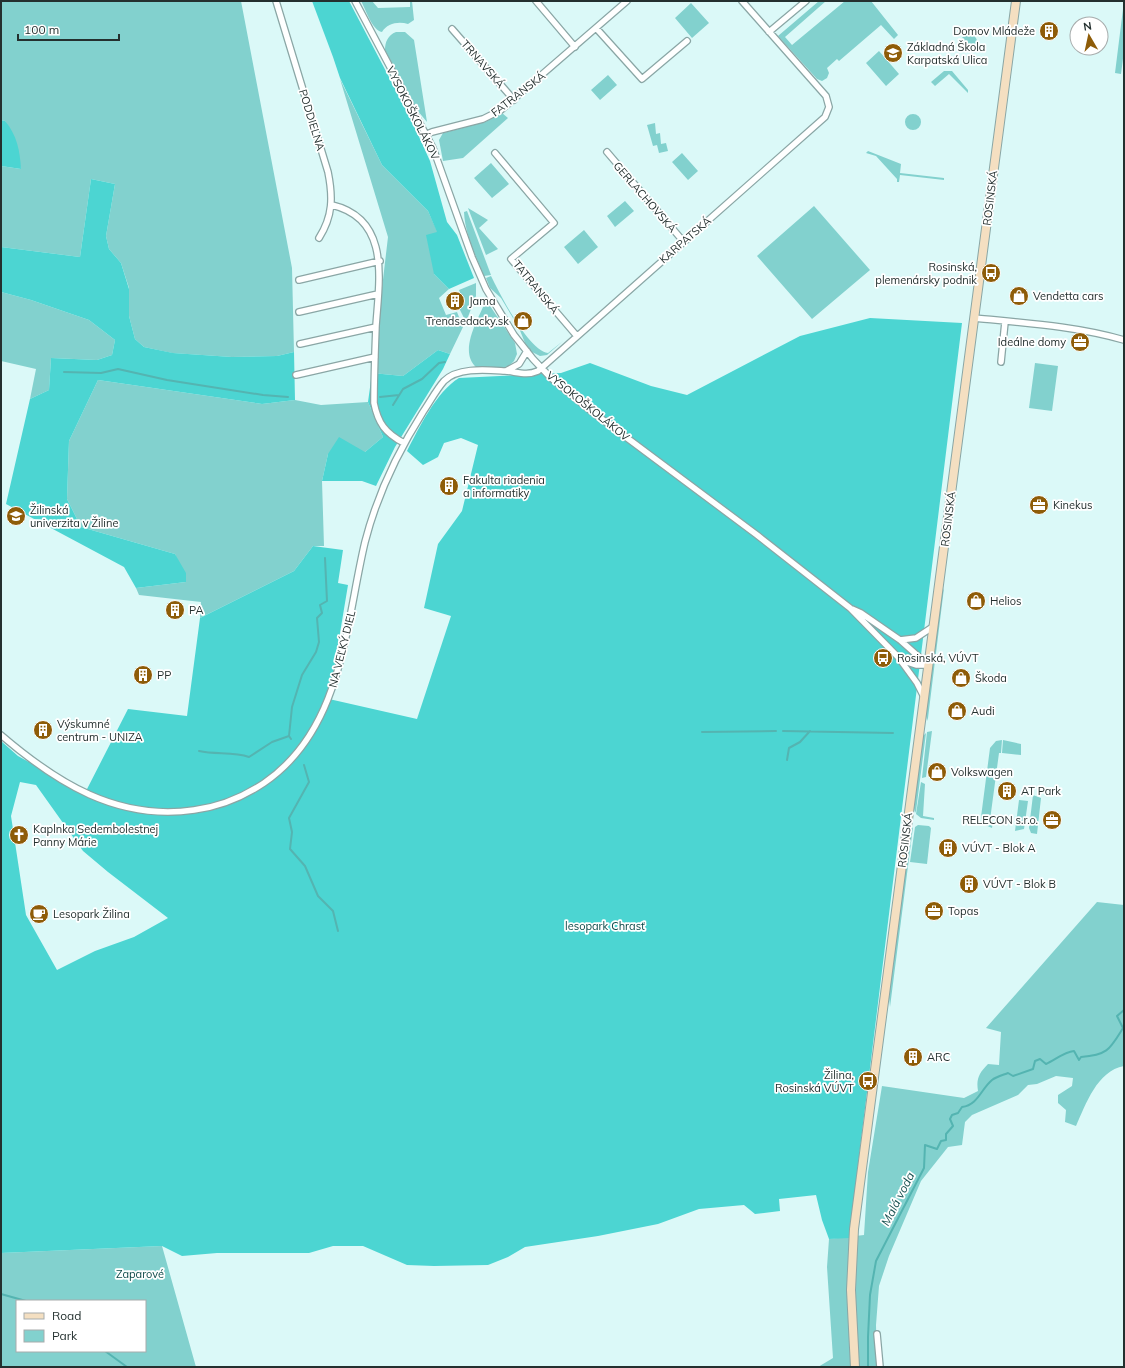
<svg xmlns="http://www.w3.org/2000/svg" width="1125" height="1368" font-family="Mulish,sans-serif">
<style>
.green{fill:#82d1ce;fill-rule:evenodd}
.forest{fill:#4cd5d2;fill-rule:evenodd}
.lines{fill:none;stroke-linecap:round;stroke-linejoin:round}
.stream{stroke:#54b4b1;stroke-width:2}
.street-casing{stroke:#8aa6a5;stroke-width:8}
.secondary-casing{stroke:#8aa6a5;stroke-width:10}
.street{stroke:#fff;stroke-width:5.5}
.secondary{stroke:#f4dfc1;stroke-width:8}
.labels{text-anchor:middle;stroke-width:3.5;stroke-linejoin:round;paint-order:stroke}
.poi-label{font-size:11px;fill:#24302f;stroke:#fff;text-anchor:start}
.street-label{font-size:11px;fill:#24302f;stroke:#fff}
.park-label{font-size:11px;fill:#0b4948;stroke:#fff}
.water-label{font-size:12px;font-style:italic;fill:#175150;stroke:#fff}
</style>
<rect width="100%" height="100%" fill="#dbf9f8"/>
<!-- green -->
<path class="green" d="M1,1h240l51,267 2,84 -17,4 -45,1 -60,-4 -28,-6 -9,-8 -6,-23v-28l-8,-25 -12,-14 -3,-13 9,-52 -24,-5 -11,78 -79,-10v-81l20,3 -16,-48 -4,-1z
M361,1h11l6,7 32,-1v-6h2l2,19 -6,4c-9,-3 -21,-1 -26,8 -10,-2 -16,-22 -21,-31z
M819,1h7l-41,36 7,8 53,-44h26l27,34 -4,4 -13,-14 -42,36 -2,-2 -10,9 2,5 -2,5 -5,3 -5,-2 -39,-43z
M1124,1v50l-3,23 -6,-1z
M691,3l18,20 -17,15 -17,-20z
M396,32h9l9,8 13,82 -10,-12 -32,-60c0,-8 3,-15 11,-18z
M961 42a8 8 0 1 1 16 0a8 8 0 1 1-16 0Z
M879,51l20,23 -13,12 -20,-23z
M944,71h8l16,19v3l-19,-19 -14,12 -4,-4z
M608,75l9,10 -17,15 -9,-10z
M340,79l42,86 46,46 10,22 -4,41 15,15 -10,9 7,17 11,-3 6,15 -13,27 -12,-4 -35,26 -31,-3 16,-136z
M502,113l6,5 -45,40 -20,3 -4,-21 4,-7 42,-11z
M905 122a8 8 0 1 1 16 0a8 8 0 1 1-16 0Z
M655,123l1,11 4,-1 1,11 5,-1 2,8 -9,2 -2,-8 -4,1 -6,-21z
M868,151l33,13 -1,9 44,5v2l-44,-5 -1,7h-2v-3l-21,-23 -10,-3z
M682,153l16,18 -10,9 -16,-18z
M491,163l18,21 -17,14 -18,-20z
M625,201l9,10 -19,16 -8,-11z
M814,206l56,64 -58,49 -55,-63z
M468,208l20,12 -9,8 19,21 -12,6z
M467,211l24,64 -7,1c-8,-20 -19,-41 -20,-64z
M584,230l14,17 -20,17 -14,-17z
M491,276c9,18 37,74 57,77l15,-12 -16,14 -7,1 -8,-4 -7,-9 -6,-15 -18,-30 -11,-10 -4,-10z
M476,283v13l-10,26 -9,-18 5,-6 -3,-8z
M1,292l30,8 58,20 26,20 -3,15 -15,5 -46,-2 -2,32 -19,9 6,-30 -35,-8z
M486,300l29,43 2,11 -3,7 -5,5 -8,2 -25,-1c-18,-16 3,-49 10,-67z
M1035,363l23,3 -6,45 -23,-3z
M98,380l164,24 33,-4 26,5 47,-3 15,35 -18,15 -37,2 -6,27 2,65h-11l-19,25 -94,47 1,-16 -62,-7 -3,-7 50,-6 -11,-28 -94,-27 -14,-28 2,-58z
M944,588l-16,130 -1,3 -1,-6 16,-122z
M932,731l-6,46 -4,1 5,-46z
M926,733l-10,78 -1,2 -1,-5 9,-72z
M1002,740l-1,13h-2l-9,67 3,1 -1,7 -9,-4 -2,-7 9,-69 6,-7z
M1003,740l18,4v11l-19,-2z
M921,782l4,2 -2,32 11,2v2l-13,-2 -5,-4z
M1033,795l8,3 -4,36 -6,-1 -2,-5z
M1019,800l9,1 -4,28 -9,2z
M918,825l11,1 2,2 -4,36 -17,-2 5,-35z
M913,827l-23,180 -1,-10 21,-166z
M1097,902l27,3v161c-27,5 -38,38 -48,60l-11,-4 1,-12 -8,-7v-8l14,-9 1,-8 -17,-2 -19,8 -9,1 -10,10 -46,20 -7,7 -3,23 -14,2 -27,34 -32,75 -10,30 -3,39 1,42h-59l15,-9 -6,-91 2,-28 35,-4 4,-63 14,-86 82,12 14,-7c-2,-12 1,-18 10,-27l11,1 2,-33 -15,-4z
M162,1246l34,121h-195v-114zM17,1301h128v50h-128z"/>
<!-- forest -->
<path class="forest" d="M312,1h37l61,116 20,44 17,61 10,13 17,43 -25,11 -15,-15 -8,-39 11,-3 -9,-21 -46,-46 -42,-87 -7,-21z
M1,120l4,1c12,14 15,30 16,48l-20,-3z
M91,179l24,5 -9,52 3,13 12,14 8,26v27l6,23 9,8 29,6 59,4 45,-1 17,-4 1,48 -33,4 -164,-24 -29,61 -2,58 14,28 94,27 11,19v9l-50,6 -12,-21 -118,-63 24,-105 19,-9 2,-32 46,2 15,-5 3,-15 -26,-20 -58,-20 -30,-8v-45l79,10z
M870,318l92,5 -113,915 -20,1 -7,-19 -6,-25 -37,4 1,12 -25,3 -11,-9 -45,4 -41,15 -60,12 -73,11 -17,10 -20,8 -54,1 -27,-1 -44,-19h-30l-24,7h-92l-35,3 -20,-10 -161,7v-512l17,15 67,37 43,-84 59,7 13,-98 94,-47 19,-25 30,4 -5,33 10,2 -19,114 88,20 34,-103 -27,-8 14,-64 24,-33 16,-66 -17,-7 -17,5 -6,14 -15,8 -16,-14c12,-23 29,-59 52,-73l102,-5 29,-10 61,23 36,9 113,-59zM20,782l16,3 47,66 25,21 60,46 -34,19 -39,14 -38,19 -31,-55 -15,-99z
M438,350l12,4 -7,15 -48,78 -19,39 -14,-5h-40l6,-27 11,-17 26,15 18,-15 -15,-35 4,-29 31,3z"/>
<g class="lines">
<!-- stream -->
<path class="stream" d="M64,372l37,1 17,-4 49,11 96,15 25,2
M380,397l19,-2
M393,405l10,-16 19,-10 17,-16 6,-1
M783,731l110,2
M702,732l74,-1
M291,739l-2,-3 3,-29 10,-32 14,-23 3,-10 -2,-24 5,-5 -2,-8 7,-4 -2,-43
M199,751c17,4 34,0 50,6l23,-15 17,-6
M787,760l2,-12 11,-6 10,-11
M304,765l5,17 -20,36 3,14 -2,17 15,17 13,30 15,15 5,20
M1,1294l25,7
M105,1351l22,16
M868,1367v-30l2,-42 6,-34 48,-93 1,-23 12,4 4,-8 5,-1v-6l7,-8 -3,-7 2,-4 6,-2 4,-6c16,-2 19,-18 30,-27 4,-3 11,-5 16,-7l5,3 20,-7 2,-8 5,-2 6,5c9,-4 18,-12 28,-13l5,9 2,-3c27,-2 29,-8 42,-29l-6,-12 7,-6"/>
<!-- street casing -->
<g class="street-casing">
<path id="street" d="M276,1l52,171c5,25 5,44 -9,66
M355,1l78,147 39,109 14,32 28,46 19,24 18,19 40,33 166,124 93,73 51,52 15,5h12
M536,1l39,46
M596,28l46,51 45,-38
M452,29l62,71
M769,32l37,-31
M427,134l5,-2 51,-13 18,-9 126,-109
M607,152l76,89
M495,153l59,70 -43,36 65,76
M332,205c59,14 47,76 44,121 -1,26 -2,51 -2,77 4,20 11,30 30,40
M299,280l81,-19
M299,312l79,-18
M974,318c50,5 102,8 150,22
M300,344l76,-17
M1001,362l4,-40
M506,371l13,-7 8,-13
M296,375l79,-18
M852,609l9,4 39,27 28,25
M900,640l16,-2 18,-12
M901,661l16,22 6,12
M1,735c56,48 116,86 193,75 24,-3 49,-13 70,-27 79,-54 81,-157 101,-241 12,-47 32,-89 58,-130 7,-10 13,-22 21,-31 14,-14 43,-11 61,-10 12,1 22,5 33,0l287,-254 4,-10 -3,-11 -84,-95
M877,1334l3,33"/>
</g>
<!-- secondary casing -->
<g class="secondary-casing">
<path id="secondary" d="M855,1367l-4,-77 3,-61 162,-1228"/>
</g>
<!-- street -->
<use href="#street" class="street"/>
<!-- secondary -->
<use href="#secondary" class="secondary"/>
</g>
<!-- icons -->
<defs>
<g id="building-disc" transform="scale(1)"><circle r="9.5" fill="#8e5c08" stroke="#fff"/><path d="M-4-6H4V6H1V3H-1V6H-4ZM-2.5-4.3h1.7v1.8h-1.7ZM.8-4.3h1.7v1.8H.8ZM-2.5-1h1.7V.8h-1.7ZM.8-1h1.7V.8H.8Z" fill="#fff"/></g>
<g id="school-disc" transform="scale(1)"><circle r="9.5" fill="#8e5c08" stroke="#fff"/><path d="M0-5L7-2L0 1L-7-2ZM-4 1L0 2.5L4 1V4Q0 6-4 4Z" fill="#fff"/></g>
<g id="bus-disc" transform="scale(1)"><circle r="9.5" fill="#8e5c08" stroke="#fff"/><path d="M-5-6H5V4H4V6H2V4H-2V6H-4V4H-5ZM-3.5-4V0h7V-4ZM-3.5 1.2v1.5H-2V1.2ZM2 1.2v1.5H3.5V1.2Z" fill="#fff"/></g>
<g id="shop-disc" transform="scale(1)"><circle r="9.5" fill="#8e5c08" stroke="#fff"/><path d="M-5-2.5h2.3a2.7 3.5 0 0 1 5.4 0H5L5.5 6h-11ZM-1.5-2.5h3a1.5 2.3 0 0 0-3 0Z" fill="#fff"/></g>
<g id="office-disc" transform="scale(1)"><circle r="9.5" fill="#8e5c08" stroke="#fff"/><path d="M-6-3h4V-5.5h4V-3h4V5H-6ZM-1-4.5V-3h2v-1.5ZM-6 0V1H6V0Z" fill="#fff"/></g>
<g id="university-disc" transform="scale(1)"><circle r="9.5" fill="#8e5c08" stroke="#fff"/><path d="M0-5L7-2L0 1L-7-2ZM-4 1L0 2.5L4 1V4Q0 6-4 4Z" fill="#fff"/></g>
<g id="church-disc" transform="scale(1)"><circle r="9.5" fill="#8e5c08" stroke="#fff"/><path d="M-1.2-6h2.4v3.5h3.3v2.4h-3.3V6h-2.4V-.1h-3.3v-2.4h3.3Z" fill="#fff"/></g>
<g id="cafe-disc" transform="scale(1)"><circle r="9.5" fill="#8e5c08" stroke="#fff"/><path d="M-5.5-4.5H6V0H3Q3 3.5 0 3.5H-2.5Q-5.5 3.5-5.5 0ZM3-3.2v2h1.7v-2ZM-6 4.5H4V6H-6Z" fill="#fff"/></g>
</defs>
<g fill-rule="evenodd">
<use href="#building-disc" x="1049" y="31"/>
<use href="#school-disc" x="893" y="53"/>
<use href="#bus-disc" x="991" y="273"/>
<use href="#shop-disc" x="1019" y="296"/>
<use href="#building-disc" x="455" y="301"/>
<use href="#shop-disc" x="523" y="321"/>
<use href="#office-disc" x="1080" y="342"/>
<use href="#building-disc" x="449" y="486"/>
<use href="#office-disc" x="1039" y="505"/>
<use href="#university-disc" x="16" y="516"/>
<use href="#shop-disc" x="976" y="601"/>
<use href="#building-disc" x="175" y="610"/>
<use href="#bus-disc" x="883" y="658"/>
<use href="#building-disc" x="143" y="675"/>
<use href="#shop-disc" x="961" y="678"/>
<use href="#shop-disc" x="957" y="711"/>
<use href="#building-disc" x="43" y="730"/>
<use href="#shop-disc" x="937" y="772"/>
<use href="#building-disc" x="1007" y="791"/>
<use href="#office-disc" x="1052" y="820"/>
<use href="#church-disc" x="19" y="835"/>
<use href="#building-disc" x="948" y="848"/>
<use href="#building-disc" x="969" y="884"/>
<use href="#office-disc" x="934" y="911"/>
<use href="#cafe-disc" x="39" y="914"/>
<use href="#building-disc" x="913" y="1057"/>
<use href="#bus-disc" x="868" y="1081"/>
</g>
<g class="labels">
<!-- poi labels -->
<g class="poi-label">
<text x="1035" y="35" text-anchor="end">Domov Mládeže</text>
<text x="907" y="51">Základná Škola<tspan x="907" dy="13">Karpatská Ulica</tspan></text>
<text x="977" y="271" text-anchor="end">Rosinská,<tspan x="977" dy="13">plemenársky podnik</tspan></text>
<text x="1033" y="300">Vendetta cars</text>
<text x="469" y="305">Jama</text>
<text x="509" y="325" text-anchor="end">Trendsedacky.sk</text>
<text x="1066" y="346" text-anchor="end">Ideálne domy</text>
<text x="463" y="484">Fakulta riadenia<tspan x="463" dy="13">a informatiky</tspan></text>
<text x="1053" y="509">Kinekus</text>
<text x="30" y="514">Žilinská<tspan x="30" dy="13">univerzita v Žiline</tspan></text>
<text x="990" y="605">Helios</text>
<text x="189" y="614">PA</text>
<text x="897" y="662">Rosinská, VÚVT</text>
<text x="157" y="679">PP</text>
<text x="975" y="682">Škoda</text>
<text x="971" y="715">Audi</text>
<text x="57" y="728">Výskumné<tspan x="57" dy="13">centrum - UNIZA</tspan></text>
<text x="951" y="776">Volkswagen</text>
<text x="1021" y="795">AT Park</text>
<text x="1038" y="824" text-anchor="end">RELECON s.r.o.</text>
<text x="33" y="833">Kaplnka Sedembolestnej<tspan x="33" dy="13">Panny Márie</tspan></text>
<text x="962" y="852">VÚVT - Blok A</text>
<text x="983" y="888">VÚVT - Blok B</text>
<text x="948" y="915">Topas</text>
<text x="53" y="918">Lesopark Žilina</text>
<text x="927" y="1061">ARC</text>
<text x="854" y="1079" text-anchor="end">Žilina,<tspan x="854" dy="13">Rosinská VÚVT</tspan></text>
</g>
<!-- street labels -->
<g class="street-label">
<text transform="translate(483 64) rotate(49)" y="4">TRNAVSKÁ</text>
<text transform="translate(518 94) rotate(-38)" y="4">FATRANSKÁ</text>
<text transform="translate(413 113) rotate(63)" y="4">VYSOKOŠKOLÁKOV</text>
<text transform="translate(312 120) rotate(73)" y="4">PODDIELNA</text>
<text transform="translate(645 197) rotate(49)" y="4">GERLACHOVSKÁ</text>
<text transform="translate(990 198) rotate(-83)" y="4">ROSINSKÁ</text>
<text transform="translate(685 240) rotate(-41)" y="4">KARPATSKÁ</text>
<text transform="translate(536 287) rotate(51)" y="4">TATRANSKÁ</text>
<text transform="translate(588 406) rotate(39)" y="4">VYSOKOŠKOLÁKOV</text>
<text transform="translate(948 519) rotate(-83)" y="4">ROSINSKÁ</text>
<text transform="translate(342 649) rotate(-76)" y="4">NA VEĽKÝ DIEL</text>
<text transform="translate(905 840) rotate(-83)" y="4">ROSINSKÁ</text>
</g>
<!-- park labels -->
<g class="park-label">
<text x="605" y="930">lesopark Chrasť</text>
<text x="140" y="1278">Zaparové</text>
</g>
<!-- water labels -->
<g class="water-label">
<text transform="translate(898 1199) rotate(-63)" y="4">Malá voda</text>
</g>
</g>
<!-- border -->
<rect width="1125" height="1368" fill="none" stroke="#24302f" stroke-width="4"/>
<!-- legend -->
<rect x="16" y="1300" width="130" height="52" fill="#ffffff" stroke="#a7acac"/>
<rect x="24" y="1313" width="20" height="6" fill="#f4dfc1" stroke="#a7acac"/>
<text x="52" y="1320" font-size="12" fill="#24302f">Road</text>
<rect x="24" y="1330" width="20" height="12" fill="#82d1ce" stroke="#a7acac"/>
<text x="52" y="1340" font-size="12" fill="#24302f">Park</text>
<!-- north arrow -->
<g transform="translate(1089 36) rotate(351)"><circle r="19" fill="#ffffff" stroke="#a7acac"/>
<path d="M0-3L7 15L0 10L-7 15Z" fill="#8e5c08"/>
<text y="-6" font-size="11" font-weight="bold" text-anchor="middle" fill="#24302f">N</text>
</g>
<!-- scale -->
<path d="M18 34v6h101v-6" fill="none" stroke="#24302f" stroke-width="2"/>
<text x="24" y="34" font-size="12" fill="#24302f" stroke="#ffffff" stroke-width="3" paint-order="stroke">100 m</text>
</svg>
